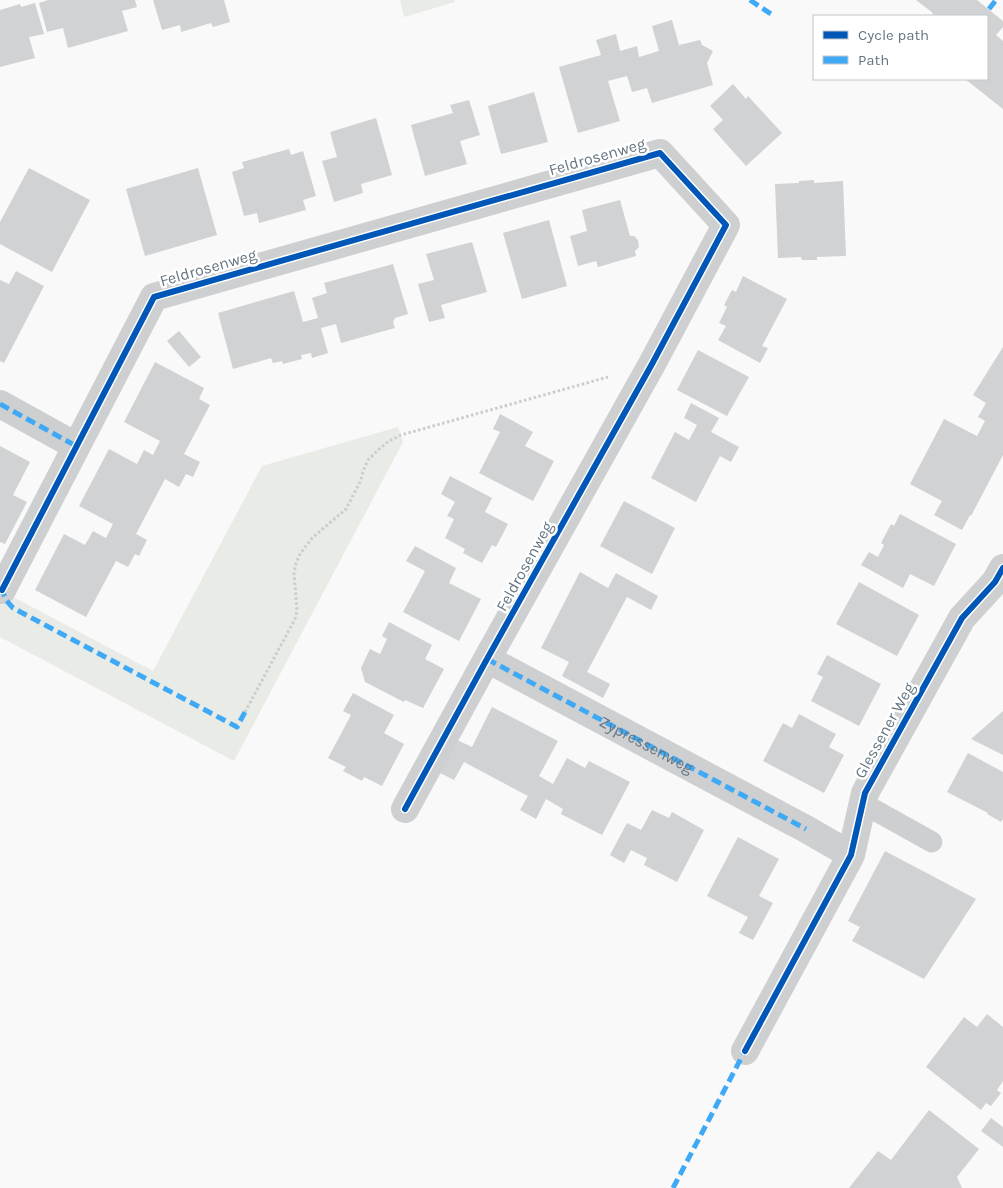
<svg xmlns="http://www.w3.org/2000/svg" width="1003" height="1188" font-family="Karla,sans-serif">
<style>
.green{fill:#e8ebe6}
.building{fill:#d0d2d3}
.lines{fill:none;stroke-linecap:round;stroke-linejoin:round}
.path{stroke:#cbcccd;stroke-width:3;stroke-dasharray:2.5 2.5;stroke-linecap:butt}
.service{stroke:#cecfd0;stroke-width:21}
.minor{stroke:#cecfd0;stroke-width:28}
.quiet{stroke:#3fa9f5;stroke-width:5;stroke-dasharray:10 5;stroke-linecap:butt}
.cycleway-casing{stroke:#fff;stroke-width:9}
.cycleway{stroke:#0057b8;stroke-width:6}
.labels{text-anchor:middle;stroke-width:5;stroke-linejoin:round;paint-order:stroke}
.street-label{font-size:16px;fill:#657683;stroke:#fff}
</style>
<rect width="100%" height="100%" fill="#f9f9f9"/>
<!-- green -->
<path class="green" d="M400,0h55v2l-51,15z
M398,427l5,15 -169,319 -234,-124v-47l153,81 109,-205z"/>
<!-- building -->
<path class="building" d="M48,0h87l2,7 -15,4 6,20 -60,17 -5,-20 -16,4 -8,-29z
M153,0h71l6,22 -17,5 -2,-4 -30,9 -1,-7 -18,5z
M916,0h61l26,21v6l-7,8 7,6v68l-38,-30h22v-63h-56l2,-3z
M35,3l9,31 -15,3 6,21 -35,9v-57l20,-6 1,3z
M672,20l7,25 21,-5 2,5 11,6 -6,12 6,22 -61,18 -5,-15 -15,4 -5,-16 -19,5 12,40 -42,12 -19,-66 42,-12 -5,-15 20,-6 4,17 17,-5 2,11 20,-6 -7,-25z
M733,84l13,15 2,-3 34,37 -36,33 -33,-37 10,-9 -13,-14z
M534,92l14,50 -47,12 -13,-48z
M469,100l11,35 -20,6 7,23 -42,12 -14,-51 42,-12 -3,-8z
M376,118l16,57 -31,9 2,9 -29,9 -12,-41 15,-4 -7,-25z
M289,149l2,6 12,-4 13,45 -13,4 3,10 -47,13 -2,-10 -13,3 -12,-44 12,-4 -2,-6z
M29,168l61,32 -38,72 -52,-28v-22z
M198,168l19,67 -72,21 -19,-67z
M814,180v3l29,-2 3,75 -29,1v3h-15l-1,-3 -23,1 -3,-74 24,-1v-2z
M620,200l10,36h4l4,4 1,7 -4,4 1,5 -38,11 -2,-6 -18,5 -8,-30 17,-5 -5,-21z
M549,220l18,66 -45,13 -19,-66z
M472,242l15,50 -46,13 4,13 -16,4 -11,-38 16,-4 -8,-26z
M393,264l15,50 -13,4 -2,4 2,6 -54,15 -5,-19 -15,4 7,25 -16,5 -1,-5 -10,2 1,4 -19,5 -1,-3 -9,2 -2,-5 -38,11 -15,-56 76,-22 9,31 15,-4 -6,-20 15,-5 -3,-10z
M16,271l28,15 -40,77 -4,-2v-81l9,4z
M743,276l44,23 -25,47 6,2 -8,15 -42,-23 8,-14 -7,-3 8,-16 -3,-2 8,-15 4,2z
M179,331l22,26 -12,10 -22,-26z
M1003,347v108l-32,61 -1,-1 -8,15 -28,-15 8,-14 -32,-17 34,-65 33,17 8,-15 -7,-4 8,-14 -13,-8z
M698,350l51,27 -22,39 -50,-26z
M155,362l49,26 -5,11 11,6 -26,49 16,8 -7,15 -7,-3 -7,13 -14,-8 -29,55 11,6 -8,16 -4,-2 -7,13 -12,-6 -30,56 -51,-27 29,-56 21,11 8,-14 13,7 7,-14 -34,-18 30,-57 28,15 7,-14 9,5 7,-14 -36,-19z
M691,403l28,15 -8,14 28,15 -8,15 -11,-6 -24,46 -45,-24 24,-46 14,8 8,-15 -13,-7z
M500,414l33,18 -8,14 29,15 -21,40 -54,-28 21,-41 -7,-3z
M0,446l30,16 -17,33 14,7 -22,42 -5,-2z
M450,476l42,22 -7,14 23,12 -12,23 -4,-2 -10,18 -19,-10 2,-4 -20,-11 9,-19 -7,-3 8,-14 -14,-8z
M624,501l51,27 -23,46 -52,-28z
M900,514l56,30 -22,42 -24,-12 -7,14 -42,-23 8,-13 9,5 6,-12 -3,-2 10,-19 3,2z
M415,546l41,22 -7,15 32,16 -22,42 -56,-29 22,-41 -19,-10z
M580,572l28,16 8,-15 42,23 -7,14 -24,-13 -40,75 23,12 -7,14 -41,-22 7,-14 -28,-14z
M859,582l60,33 -22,41 -61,-32z
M389,622l43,23 -7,14 19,10 -21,39 -18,-8 -1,2 -39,-20 -4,-14 9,-19 10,5 7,-15 -5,-3z
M827,655l54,29 -22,42 -48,-25 12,-24 -6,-3z
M353,693l41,22 -10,18 20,11 -22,42 -18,-9 -2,4 -19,-10 3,-4 -18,-9 23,-43 -8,-4z
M492,707l66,34 -19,35 14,8 14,-26 18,10 4,-7 41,21 -28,53 -41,-21 2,-5 -17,-10 -10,20 -16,-9 8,-14 -64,-34 -10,18 -14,-7 17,-33 15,7z
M1003,711v44l-32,-16z
M799,714l37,20 -7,13 15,8 -20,38 -61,-32 20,-38 9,5z
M968,753l35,19v47l-2,3 -14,-8 1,-1 -41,-21z
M652,810l17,8 3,-6 32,18 -27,52 -33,-17 3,-7 -16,-8 -7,13 -14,-8 17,-32 14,7z
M738,837l41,22 -20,37 14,7 -20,37 -14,-7 9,-16 -41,-21z
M885,851l91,48 -52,80 -72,-38 8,-14 -12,-6z
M987,1014l16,13v54l-6,9 4,3 -10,13 -5,-3 -5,7 -55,-43 38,-50 13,10z
M929,1110l50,39 -22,28 5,11h-113l29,-37 13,9z
M991,1118l12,9v20l-22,-16z"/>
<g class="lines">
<!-- path -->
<path class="path" d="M245,712l50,-93 2,-9 -3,-37 2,-10 4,-9 12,-16 34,-29 14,-27 4,-13 4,-9 10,-10 11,-9 12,-6 207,-58"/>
<!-- service -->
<path class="service" d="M862,806l9,2 61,34"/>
<!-- minor -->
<path class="minor" d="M0,404l76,42
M2,590l152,-293 506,-144 66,72 -74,139 -165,295 -82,150
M487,659l319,170 45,26
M745,1051l106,-196 14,-62 97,-175 33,-36 8,-14"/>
<!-- quiet -->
<g class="quiet">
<path d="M750,0l21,14"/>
<path d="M989,9l7,-9"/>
<path d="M0,404l76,42"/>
<path d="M3,587l-1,3 4,10 7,8 224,119 8,-15"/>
<path id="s1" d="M487,659l319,170"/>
<path d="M673,1188l74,-141"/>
</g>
<!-- cycleway casing -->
<g class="cycleway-casing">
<path id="cycleway" d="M2,590l152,-293 506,-144 66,72 -74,139 -165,295 -82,150
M745,1051l106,-196 14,-62 97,-175 33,-36 8,-14"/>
</g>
<!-- cycleway -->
<use href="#cycleway" class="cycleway"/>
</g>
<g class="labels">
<!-- street labels -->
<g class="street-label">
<text transform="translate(597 156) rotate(-16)" y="6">Feldrosenweg</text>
<text transform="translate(208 267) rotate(-16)" y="6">Feldrosenweg</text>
<text transform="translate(524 566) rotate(-61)" y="6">Feldrosenweg</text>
<text transform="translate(884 730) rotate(-61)" y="6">Glessener Weg</text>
<text dy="6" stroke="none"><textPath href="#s1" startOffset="181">Zypressenweg</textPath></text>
</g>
</g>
<!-- legend -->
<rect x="813" y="15" width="175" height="65" fill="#ffffff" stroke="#c1c8cd"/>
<rect x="823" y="31" width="25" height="8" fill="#0057b8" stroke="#c1c8cd"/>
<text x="858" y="40" font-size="15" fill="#657683">Cycle path</text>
<rect x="823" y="56" width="25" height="8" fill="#3fa9f5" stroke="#c1c8cd"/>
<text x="858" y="65" font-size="15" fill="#657683">Path</text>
</svg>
